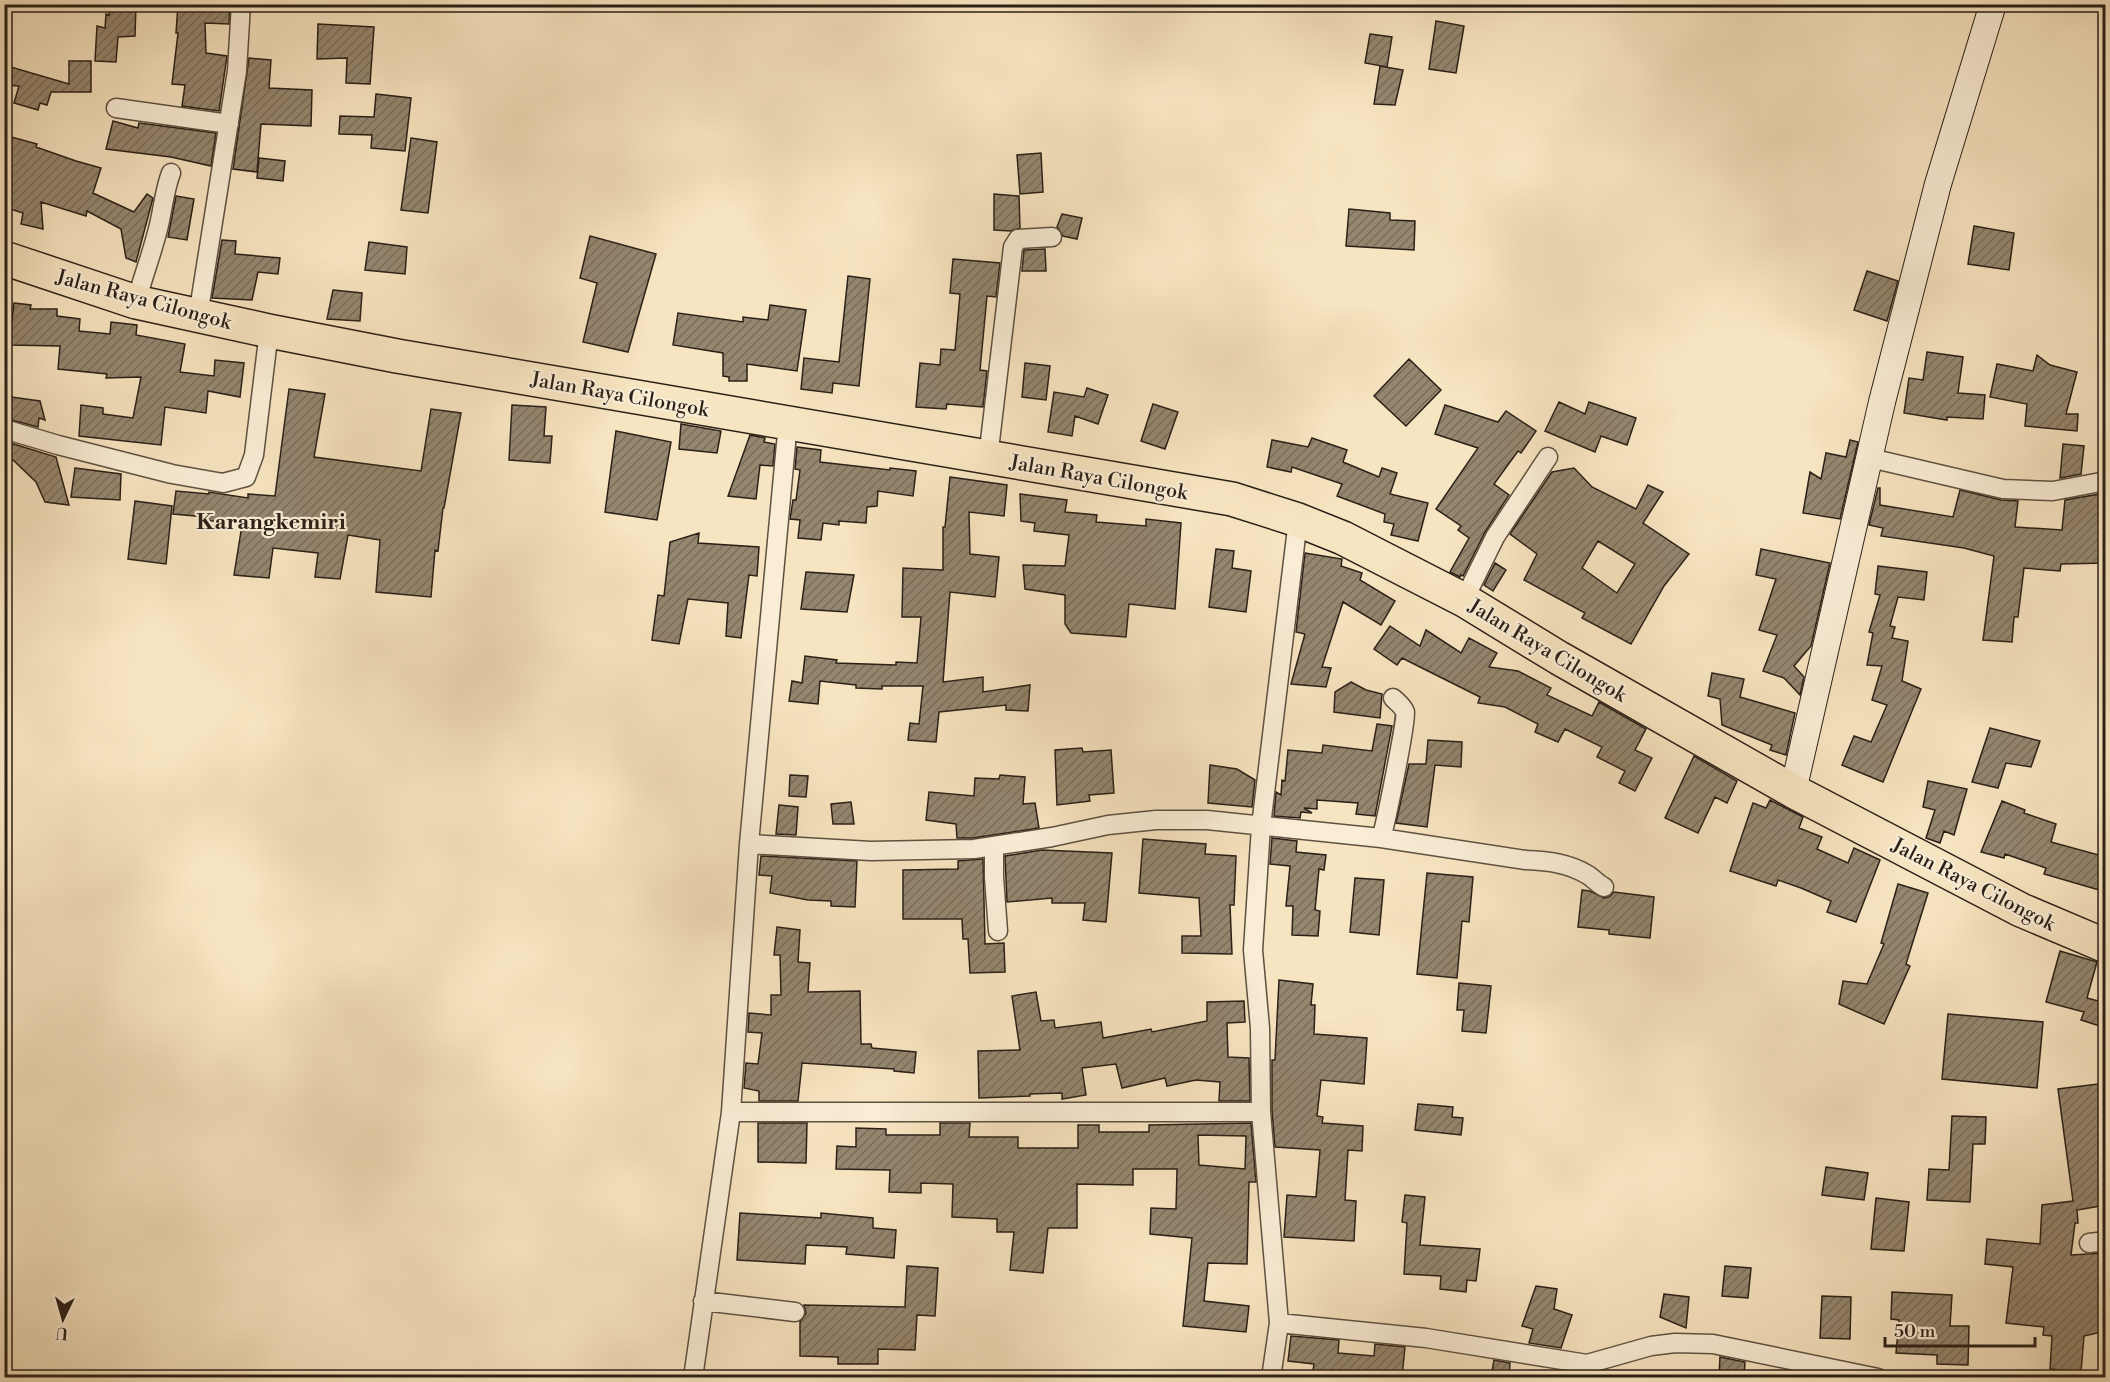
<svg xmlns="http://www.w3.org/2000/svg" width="2110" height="1382" font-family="'Libre Bodoni',serif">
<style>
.building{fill:url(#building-hatch);stroke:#2b2017;stroke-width:1.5;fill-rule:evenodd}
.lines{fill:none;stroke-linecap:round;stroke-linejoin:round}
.street-casing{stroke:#5e5141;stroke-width:21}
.secondary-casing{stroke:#2b2017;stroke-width:28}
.highway-casing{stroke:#2b2017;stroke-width:36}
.street{stroke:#faedd6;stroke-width:18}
.secondary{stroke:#faedd6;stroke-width:26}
.highway{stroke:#f7e4c0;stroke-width:33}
.labels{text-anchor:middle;stroke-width:4.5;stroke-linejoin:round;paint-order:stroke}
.street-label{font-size:20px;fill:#2b2017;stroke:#faedd6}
.quarter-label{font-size:22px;font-weight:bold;fill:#2b2017;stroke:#faedd6}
</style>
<defs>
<pattern id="building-hatch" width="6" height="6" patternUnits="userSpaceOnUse" patternTransform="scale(1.5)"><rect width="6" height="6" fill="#95866f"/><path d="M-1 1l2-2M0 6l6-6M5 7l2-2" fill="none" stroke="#7a6d5a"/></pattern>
</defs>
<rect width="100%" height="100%" fill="#f7e4c0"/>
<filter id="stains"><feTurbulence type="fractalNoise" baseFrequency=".00333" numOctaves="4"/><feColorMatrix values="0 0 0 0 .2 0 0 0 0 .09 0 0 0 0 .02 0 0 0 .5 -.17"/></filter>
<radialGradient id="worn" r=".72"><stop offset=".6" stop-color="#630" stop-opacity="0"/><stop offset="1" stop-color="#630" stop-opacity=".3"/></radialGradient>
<!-- building -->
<path class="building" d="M110,4h26l-1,32 -17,1 -2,25 -21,-1 2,-35 8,2 1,-14 3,1z
M178,4h52l-1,20 -24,-1 1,30 21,3 -8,55 -37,-5 3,-21 -13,-1 6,-51h-2z
M1436,21l28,5 -8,47 -27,-4z
M318,24l56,3 -4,57 -24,-1 1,-25 -30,1z
M1370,34l22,3 -5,30 -22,-4z
M249,58l22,2 -2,28 43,2 -1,36 -50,-2 -4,48 -24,-3z
M69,61h22v31h-40l-4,13 -7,-2 -2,7 -24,-7 5,-17 -15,-1v-20l65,19z
M1380,66l23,4 -8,35 -21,-1z
M376,94l35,4 -6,53 -34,-3 1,-13 -33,-1 1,-18 34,1z
M113,121l25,7 1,-5 77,10 -5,33 -40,-9 -65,-8z
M4,135l33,9 -1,3 40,14 25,7 -8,25 41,19 13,-18 6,4 -17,64 -10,-4 -5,-29 -34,-18 -1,5 -45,-14 2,27 -22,-5 2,-11 -19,-6z
M411,138l26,4 -9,71 -27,-3z
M1041,153l2,39 -23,2 -3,-39z
M259,158l26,3 -2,20 -26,-3z
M994,194l25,2 1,32 -9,3 -17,-1z
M176,196l18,3 -7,41 -19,-3z
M1349,209l41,4v7l25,1 -1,29 -68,-4z
M1062,214l20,4 -5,21 -14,-3 -6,-9z
M1974,226l40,7 -5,37 -41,-6z
M590,236l66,18 -28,98 -45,-10 14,-59 -17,-5z
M222,240l14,1 -1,13 45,4 -2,16 -20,-2 -6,28 -40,-2z
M369,242l38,5 -2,27 -40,-4z
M1045,249l1,22h-24l2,-21z
M953,259l47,4 -4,34 -9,-1 -7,74 7,1 -4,36 -36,-3 -1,5 -30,-2 4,-44 20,2 1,-16 14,1 5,-56 -10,-1z
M1867,271l31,10 -11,40 -33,-11z
M848,276l22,3 -11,107 -26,-3 -1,10 -31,-4 3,-31 35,4z
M333,290l29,3 -2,28 -33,-2z
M14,303l17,2 -1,4h27v7l23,3 -1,12 31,3 1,-12 26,3 -1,10 49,9 -5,28 34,4 1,-16 29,3 -4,34 -32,-6 -2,22 -41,-6 -4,38 -82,-9 2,-31 22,3v6l30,4 8,-41 -35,1 1,-4 -49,-5 2,-23 -51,-1z
M770,305l36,5 -9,61 -50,-7v17h-18v-4l-6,-1v-23l-50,-8 5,-32 65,9v-5l25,3z
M1927,352l36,5 -5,36 27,2 -2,24 -36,-2v3l-43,-7 5,-35 14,2z
M2037,355l13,10 27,7 -11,42h12l-1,17 -52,-5 2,-22 -37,-7 7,-33 36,7z
M1409,359l32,31 -35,36 -32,-30z
M1025,363l25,3 -4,34 -24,-3z
M1087,388l21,7 -10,29 -23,-8 -3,20 -24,-4 6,-40 30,5z
M289,389l36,5 -11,63 107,14 10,-62 30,4 -17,95h-1l-5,43 -3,-1 -4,47 -55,-5 4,-52 -32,-5 -8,44 -25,-2 3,-24 -45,-5 -4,30 -35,-3 8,-50 -37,-5 1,-3 -33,-3 3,-23 33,3v-2l39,6v-4l27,2z
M4,396l36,5 5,19 -6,-2 -1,9 -34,-9z
M1559,402l26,12 4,-12 47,16 -9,27 -26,-9 -6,16 -50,-21z
M1153,404l25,8 -13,37 -24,-8z
M512,405l34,2 -2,29h8l-2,27 -41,-3z
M1445,405l53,17 8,-11 30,20 -15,22 -3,-2 -24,33 15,11 -24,37 -22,44 -2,-1 -1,2 -10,-5 19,-34 -11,-8 3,-4 -25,-17 42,-61 -43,-14z
M681,424l40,7 -4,22 -38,-4z
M616,431l55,11 -14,78 -52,-8z
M750,435l15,3 -1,4 11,2 -2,22 -13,-1 -4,34 -28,-3z
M1312,438l35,12 -4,12 36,15 3,-9 15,5 -7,21 38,9 -10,38 -27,-6 3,-11 -10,-2 1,-8 -48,-18 5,-12 -50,-17 -1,5 -24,-5 5,-27 36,7z
M1850,440l8,2 -18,77 -37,-6 7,-41 11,7 5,-26 20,4z
M4,441l52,16 13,48 -24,-3 -9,-20 -23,-22 -9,4z
M2063,444l21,2 -3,28 -21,4z
M797,447l24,3 -1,12 70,8v-2l26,3 -3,25 -35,-5 -1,15 -10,1 -1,16 -27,-2v4l-16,-2 -2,17 -23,-2 2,-18 -10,-1 3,-19h3l4,-30 -5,-1z
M75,468l46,6 -1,26 -49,-3z
M1574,468l18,19 44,22 12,-24 15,7 -20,31 46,31 -25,32 -33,58 -49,-26 3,-5 -61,-33 13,-26 -27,-20 42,-62zM1598,541l37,23 -18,29 -35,-25z
M950,477l57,8 -3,31 -35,-4 1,42 29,3 -4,40 -45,-5 -7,90 40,-5v15l47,-7 -2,26 -22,-1v-5l-67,7 -3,30 -28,-2 2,-17 9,1 4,-38h-41v3l-26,-1v-3l-36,-4 -2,23 -29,-3 3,-20 10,2 3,-27 32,4 -1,3 60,2v-3l21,1 4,-46h-19l1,-49 40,2v-43h2z
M1878,488h2v17l73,12 7,-27 41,10 17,1 -3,26 47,3 3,-30 41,-7v70l-45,1 -1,7 -36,-3 -6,49h-4l-2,25 -29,-2 11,-84 -30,-8 -83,-12 2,-8 -14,-3z
M1020,494l47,6 -2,12 32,3 -1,7 50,4v-7l35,4 -6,86 -46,-5 -3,33 -55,-4 -6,-9v-29l-40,-6 -2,-24 42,1 4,-31 -35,-4 1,-8 -14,-2z
M135,501l37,5 -6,58 -38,-5z
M699,533l-1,10 61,4 -2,29 -8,-1 -8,63 -15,-2 2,-33 -40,-4 -9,45 -27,-4 6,-45 6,1 6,-54z
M1216,549l18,2 -2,17 19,3 -5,41 -37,-5z
M1761,549l69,14 -19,83 -17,20 10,11 -4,18 -16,-17 -21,-7 14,-36 -18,-5 17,-51 -20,-4z
M1305,553l37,6 -1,7 21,7 -2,7 35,21 -14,24 -38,-23 -21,65 9,1 -5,19 -35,-3 14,-50 -9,-2z
M1495,563l11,7 -13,21 -9,-6z
M1878,566l49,6 -3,28 -26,-3 -8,29 5,1 -3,11 16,3 -6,40 19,8 -38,93 -41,-17 12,-29 17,6 16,-37 -15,-5 10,-34 -15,-1 6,-32 -4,-1 11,-37 -5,-1z
M806,572l48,3 -7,37 -46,-3z
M1390,626l30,20 6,-16 35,23 8,-15 28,15 -8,14 29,4 33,17 -4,7 45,21 7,-14 47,27 -11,21 17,8 -17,33 -16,-8 6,-12 -28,-14 5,-10 -37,-18 -7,13 -23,-10 3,-8 -33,-17 -27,-4 2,-6 -78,-39 -5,7 -23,-16z
M1712,673l32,6 -4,18 55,16 -9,42 -16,-5 2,-5 -50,-20 -2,-26 -12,-3z
M1351,682l15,8 16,4 -2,24 -46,-6 1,-20z
M1377,724l15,2 -17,90 -19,-2 2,-11 -41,-3v9l-13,-1 8,5 -11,-1 -1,6 -26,-2 2,-24 5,3 1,-15 3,1 3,-31 34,3 1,-8 49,6z
M1990,728l50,13 -9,26 -25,-4 -8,25 -26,-6z
M1428,740l34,2 -1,25 -26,-2 -8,62 -31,-4 13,-59h17z
M1082,748l1,4 28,-2 3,43 -25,2 1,6 -33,4 -2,-55z
M1694,756l43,25 -10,22 -12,-6 -17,36 -33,-15z
M1210,765l27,4 18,11 -3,27 -44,-4z
M790,775l18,1 -2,21 -17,-1z
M1000,775l25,2 -2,27 12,-1 4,25 -66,10h-16l-1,-14 -30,-4 3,-28 45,4 1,-18 24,1z
M1928,781l39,8 -13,46 -10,-4 -4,12 -14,-5 9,-28 -12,-3z
M1770,800l33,17 -4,11 23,9 -5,12 31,14 6,-15 26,12 -24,62 -29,-10 4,-11 -30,-13 -23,-8 -2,6 -46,-15 23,-68 13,5z
M2002,801l23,9 -1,3 32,11 -5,18 55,15v35l-62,-18 2,-6 -41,-14 -1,4 -23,-6z
M851,802l3,22h-21l-2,-20z
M779,805l19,2 -2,28 -20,-1z
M1272,838l25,3 -1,11 30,3 -2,15 -5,-1 -4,41 5,1 -2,25 -26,-1 1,-29h-7l4,-40 -20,-2z
M1143,839l63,5 -1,10 31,2 -2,49h-4l2,49 -50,-1v-17h19l-2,-38 -60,-5z
M1042,850l70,3 -6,69 -23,-2 2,-17h-33v-5l-45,4 -2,-46z
M761,856l96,5 -2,46 -24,-1v-5l-23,-1 -38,-7 2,-17 -13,-1z
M983,859l2,85 19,-1 1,29 -35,1 -2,-34h-5l-1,-20h-59v-49l55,-1v-8z
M1427,873l46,4 -4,45 -7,-1 -5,57 -40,-4z
M1355,878l29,2 -5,55 -29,-3z
M1898,884l30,9 -22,71 4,2 -26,58 -45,-20 4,-23 24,3 17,-40 -3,-1z
M1582,890l8,1 14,7 5,-1 5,-5 40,5 -4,41 -41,-4v-4l-31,-3z
M777,927l23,3 -2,32 12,1 -2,29 52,-1 1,53h10l1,4 44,4 -2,21 -20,-2v-2l-92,-6 -4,38h-39v-10l-15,-3 2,-25 12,1 4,-31 -14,-1 1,-19 22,2v-20h10l-1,-40h-6z
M2060,951l37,11 -10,36 19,5v25l-25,-8 3,-8 -38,-10z
M1279,980l34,4 -2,21h4l-1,29 53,4 -3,46 -43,-4 -4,36 6,1 -1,6 41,3 -1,25 -14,-1 -3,50 11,1 -2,40 -70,-4 3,-42 29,2 4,-47 -45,-3 -3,-36v-51h3z
M1459,983l32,3 -5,47 -24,-2 2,-21h-7z
M1036,992l5,29 13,-1 1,8 46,-6 2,16 48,-9 1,3 55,-11v-19l37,-1 1,21 -18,1 1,34 21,1 1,43h-31l1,-19 -24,-2 -29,6 -2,-8 -43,10 -6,-24 -34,4 4,27 -24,4v-6l-32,1v2l-51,2 -1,-47 42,-1 -8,-54z
M1948,1014l95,8 -6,66 -95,-9z
M2106,1083v122l-29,5 1,13h-3l-4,32 35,-2v78l-22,5 -3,36 -31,-3 2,-33 -9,-1 1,-8 -38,-4 7,-56 -28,-3 2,-25 53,5 2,-39 31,-4 -15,-112z
M1418,1104l35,3 -1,10 11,1 -2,17 -46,-5z
M1952,1116l34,1 -1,27h-12l-3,58 -43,-2 2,-31 20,1z
M758,1123h49l-1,40 -48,-1z
M940,1123h30l-1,14h49v11h60v-23h21v7h50v-7l102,-2 5,59h-7l-2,82 -39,-1 -4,38 45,5 -3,26 -63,-6 9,-88 -42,-4 1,-26 25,1 1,-40h-44v16l-56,-1v44h-29l-5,45 -33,-3 4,-38h-17v-13l-45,-2 1,-33 -32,-1v10l-32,-1 1,-22 -54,-1 1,-23 19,1v-19l30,1v6h54zM1198,1135l48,1 -1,33 -46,-4z
M1826,1167l42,6 -4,27 -42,-5z
M1405,1195l20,2 -5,48 60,4 -4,32 -9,-1 -1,12 -26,-3 1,-13 -37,-2 3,-51 -5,-1z
M1876,1198l33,4 -5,49 -33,-2z
M740,1213l81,5v-5l52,5v10l23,2 -2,28 -48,-4 1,-7 -41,-2 -1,19 -68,-4z
M907,1266l31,2 -3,48 -18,-1 -2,35 -37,-1v15h-40v-7l-38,-1v-34l6,-9 -2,-8 101,2z
M1725,1266l26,2 -3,30 -26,-2z
M1536,1286l21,3 -3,20 18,6 -11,33 -32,-5 4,-14 -11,-3z
M1892,1292l60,3 -2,31h19l-1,39 -31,-1v-9l-41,-2 3,-33 -8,-1z
M1664,1294l25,3 -3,31 -26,-11z
M1822,1296l29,1 -1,42 -30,-1z
M1291,1336l48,4 -1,13 36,3 1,-12 30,3 -3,30h-90l2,-13 -26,-3z
M1720,1357l25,5 -1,15h-25z
M1494,1360l16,3 -1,14h-18z"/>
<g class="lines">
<!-- street casing -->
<g class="street-casing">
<path id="street" d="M116,108l113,16
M136,302c7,-25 16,-49 22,-73 5,-19 6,-38 13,-56
M198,316l39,-245 4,-67
M788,422l-39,422 -18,268h530
M4,429l54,16 114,29 51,9 23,-6 8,-22 15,-124
M988,458l25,-211 5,-8 34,-2
M1870,458l133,31 50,2 53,-10
M1464,600l31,-63 53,-80
M1381,838l145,22c22,1 42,3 62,15 6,4 10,9 16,12
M749,844l122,7 103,-2 78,-12 56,-12 48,-5h51l174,18c4,-10 26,-119 24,-126 -2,-6 -8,-10 -12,-14
M994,846v31l4,54
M2089,1243l17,-2
M703,1301l92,11
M1279,1323l147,15 161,26 64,-18 24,-3 38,1 165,34
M693,1378l38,-266
M1271,1378l8,-55 -18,-211 -1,-84 -7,-78 8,-124 37,-306"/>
</g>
<!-- secondary casing -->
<g class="secondary-casing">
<path id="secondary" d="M1793,791l89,-389 56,-218 55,-180"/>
</g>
<!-- highway casing -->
<g class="highway-casing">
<path id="highway" d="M4,258l132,44 133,29 128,25 835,143 66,21 45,18 121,62 95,58 234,133 228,119 85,36"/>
</g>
<!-- street -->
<use href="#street" class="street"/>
<!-- secondary -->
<use href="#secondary" class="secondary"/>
<!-- highway -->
<use href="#highway" class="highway"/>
</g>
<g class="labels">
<!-- street labels -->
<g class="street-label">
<text transform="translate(144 299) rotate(15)" y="7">Jalan Raya Cilongok</text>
<text transform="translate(620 394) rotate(10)" y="7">Jalan Raya Cilongok</text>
<text transform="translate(1099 477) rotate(10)" y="7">Jalan Raya Cilongok</text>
<text transform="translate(1548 650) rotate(31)" y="7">Jalan Raya Cilongok</text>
<text transform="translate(1974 884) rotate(27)" y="7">Jalan Raya Cilongok</text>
</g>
<!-- quarter labels -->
<g class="quarter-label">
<text x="271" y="529">Karangkemiri</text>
</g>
</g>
<!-- margin -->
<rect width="2110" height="1382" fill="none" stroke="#f7e4c0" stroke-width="24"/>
<rect x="6" y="6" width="2098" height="1370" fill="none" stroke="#2b2017" stroke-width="3"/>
<rect x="12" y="12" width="2086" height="1358" fill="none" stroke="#2b2017" stroke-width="1.5"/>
<!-- north arrow -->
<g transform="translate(63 1319) rotate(185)" stroke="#faedd6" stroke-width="4.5" paint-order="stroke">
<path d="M0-4.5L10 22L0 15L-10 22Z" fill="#2b2017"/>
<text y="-9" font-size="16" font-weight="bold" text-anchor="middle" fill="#2b2017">U</text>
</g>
<!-- scale -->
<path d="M1885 1337v9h150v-9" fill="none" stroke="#2b2017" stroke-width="3"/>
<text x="1894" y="1337" font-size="18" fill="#2b2017" stroke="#faedd6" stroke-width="4.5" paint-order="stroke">50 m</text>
<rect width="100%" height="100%" filter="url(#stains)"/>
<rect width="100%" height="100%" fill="url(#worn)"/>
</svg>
